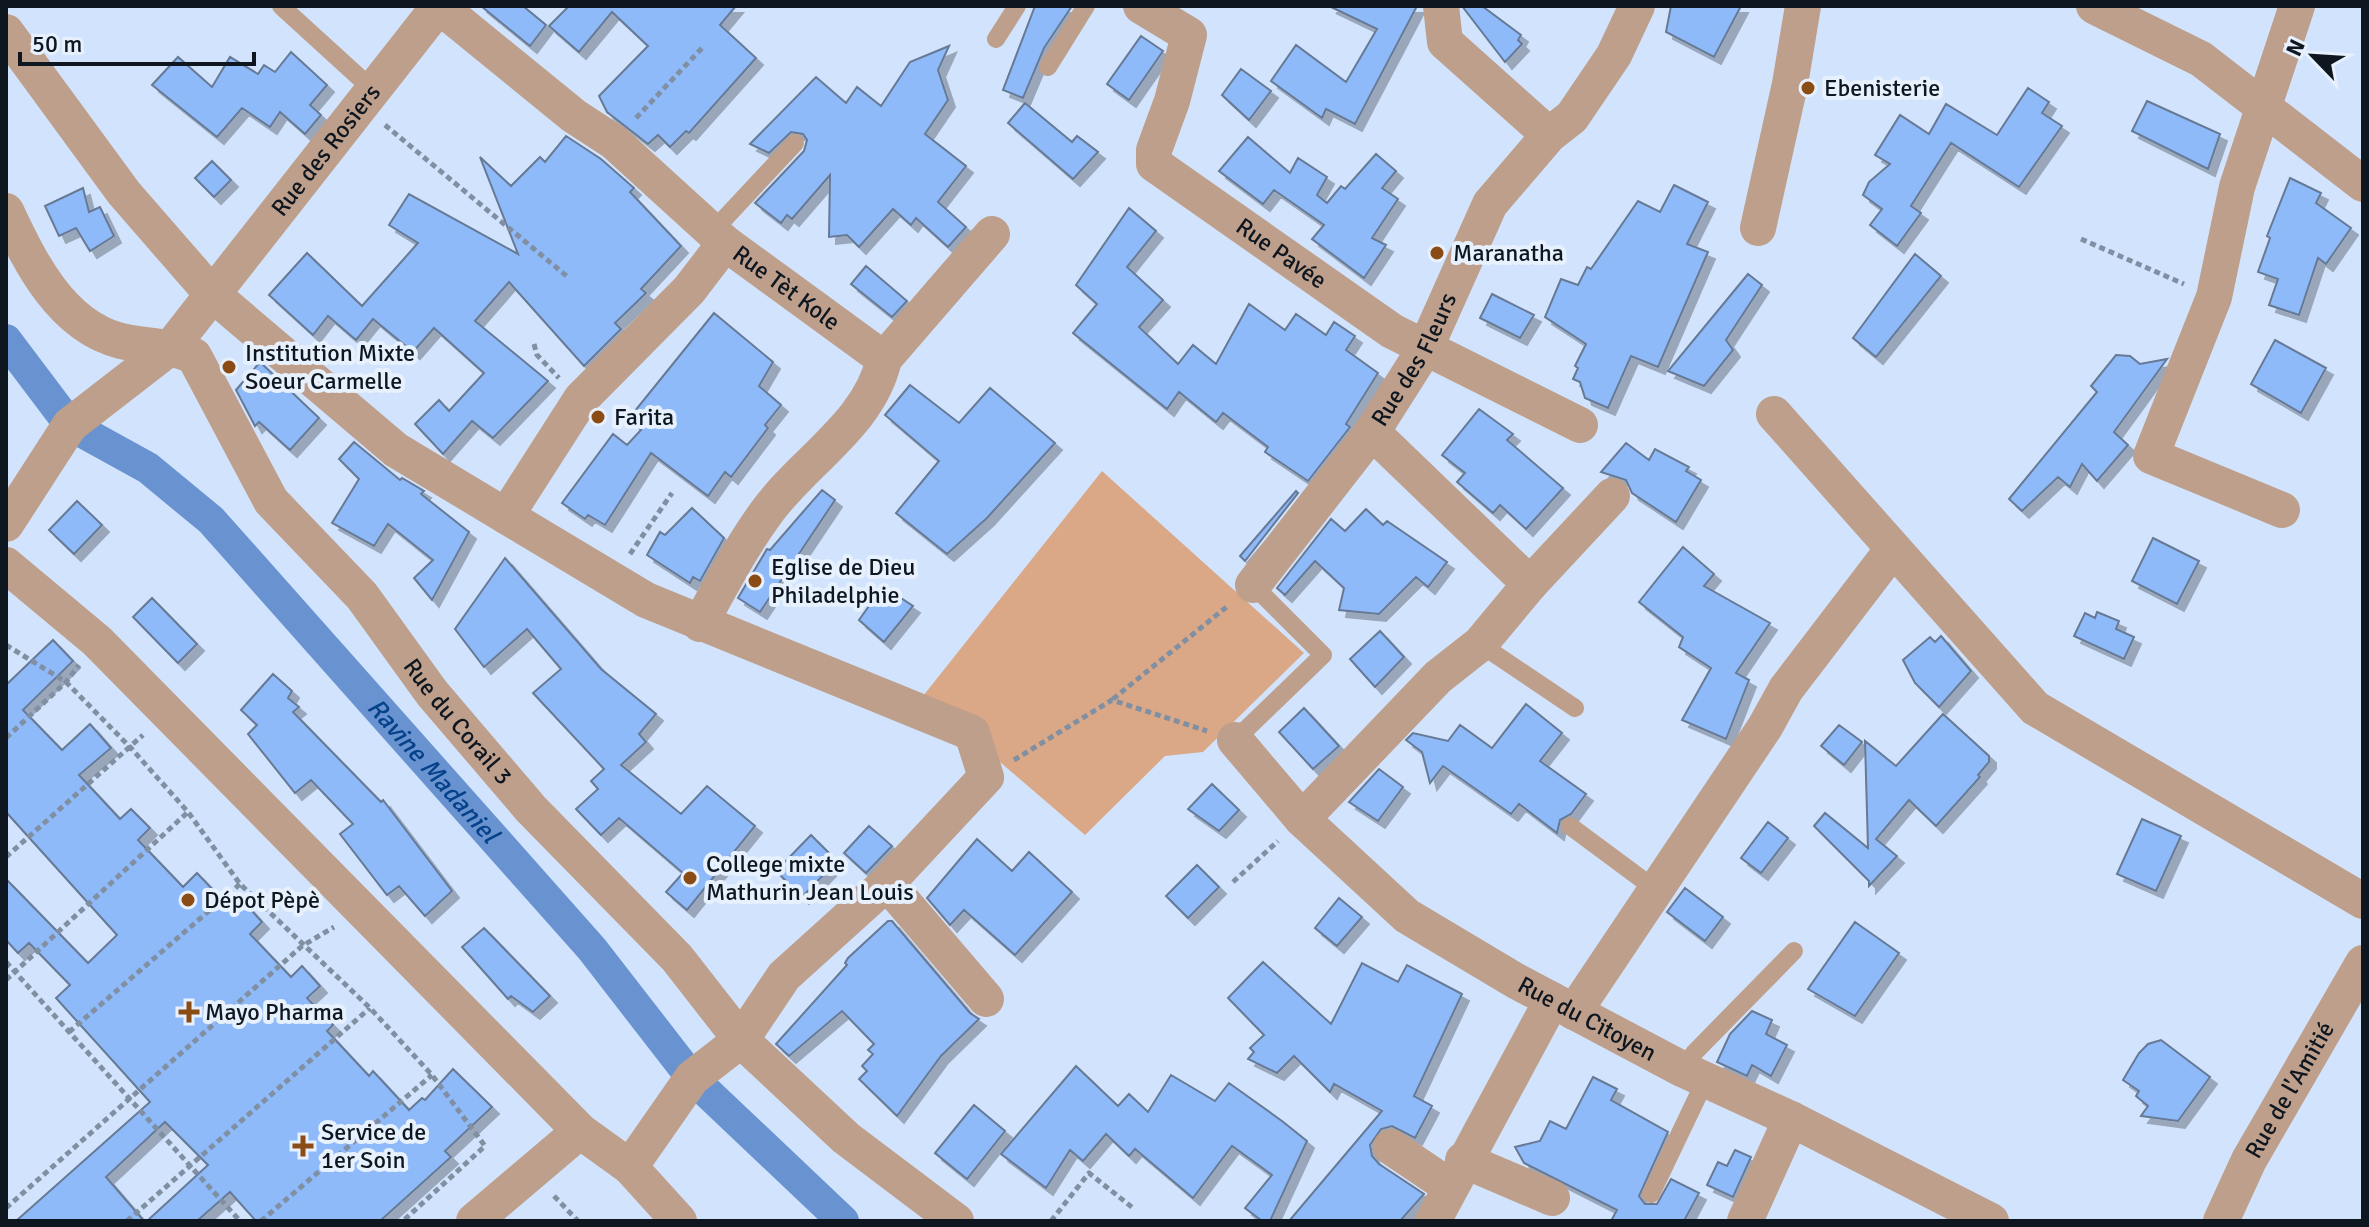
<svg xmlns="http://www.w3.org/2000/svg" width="2369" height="1227" font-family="Signika,sans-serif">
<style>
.green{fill:#daa886}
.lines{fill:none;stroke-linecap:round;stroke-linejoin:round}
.canal{stroke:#6892d0;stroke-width:32}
.building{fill:#8ebafa;stroke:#667995;stroke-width:2;filter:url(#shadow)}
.path{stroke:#818fa2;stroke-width:5;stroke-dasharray:6 4;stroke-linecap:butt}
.service{stroke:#be9f8b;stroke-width:18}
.minor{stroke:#be9f8b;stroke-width:36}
.poi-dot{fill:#8b4b14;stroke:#e7f0fd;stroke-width:3}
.labels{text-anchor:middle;stroke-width:8;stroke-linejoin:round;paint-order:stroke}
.poi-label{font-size:24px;fill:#0e1620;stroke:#e7f0fd;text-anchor:start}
.street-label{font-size:24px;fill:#0e1620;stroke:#e7f0fd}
.water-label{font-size:26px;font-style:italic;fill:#06428a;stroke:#e7f0fd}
</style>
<defs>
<filter id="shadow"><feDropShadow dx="7" dy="7" stdDeviation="0" flood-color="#0004"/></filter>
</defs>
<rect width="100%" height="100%" fill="#d2e4fd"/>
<!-- green -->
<path class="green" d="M1102,471l202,182 -101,99 -38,4 -80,79 -162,-139z"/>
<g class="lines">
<!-- canal -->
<path class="canal" id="s1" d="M6,340l64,85 78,43 63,52 381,429 100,129 151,143"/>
</g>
<!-- building -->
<path class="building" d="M481,6h42l23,19 -16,21z
M569,6h167l-16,19 36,33 -67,75 -3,-2 -16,16 -12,-12 -10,9 -41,-32 -8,-16 49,-50 -36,-34 -33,40 -30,-26z
M1035,6h37l-28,42 -21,50 -20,-8z
M1329,6h88l-62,118 -29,-15 -4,9 -51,-37 25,-36 50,37 31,-53z
M1462,6h20l39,29 -3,5 4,4 -17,18z
M1671,6h70l-27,51 -48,-25z
M1141,36l22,15 -34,49 -22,-16z
M949,46l-11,24 10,30 -23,34 41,32 -28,36 28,25 -18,20 -32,-29 -5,7 -18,-16 -34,38 -12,-12 -18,2 1,-62 -38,44 -5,-4 -6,8 -26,-20 49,-52 3,-11 -4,-6 -12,-2 -22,21 -19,-9 66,-67 30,26 11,-16 24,19 29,-44z
M291,52l36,33 -17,20 11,10 -16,19 -25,-22 -10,15 -28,-19 -25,29 -65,-52 26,-28 34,30 18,-30 28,17 6,-9 11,7z
M1241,69l30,22 -22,29 -27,-25z
M2028,88l21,14 -7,11 20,13 -43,61 -68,-44 -40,63 10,7 -24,33 -27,-21 12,-16 -19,-14 6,-13 21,-18 -15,-9 25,-40 29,19 17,-30 51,31z
M2147,101l73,33 -12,35 -76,-38z
M1025,103l47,39 5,-6 21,16 -25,27 -65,-56z
M566,136l35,23 33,29 -4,4 51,54 -40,43 5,4 -31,30 6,6 -37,37 -75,-84 -34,39 73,60 -55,57 -21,-17 -29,33 -28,-30 24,-24 10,11 35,-38 -50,-45 -21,24 -40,-33 -17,21 -28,-24 -15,19 -44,-40 38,-42 55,53 56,-63 -29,-18 20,-31 109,60 -38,-97 31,29 29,-29 5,5z
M1248,137l42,36 8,-15 29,19 -10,18 10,8 14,-17 4,3 31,-35 20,17 -14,17 16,11 -26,39 14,7 -22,33 -52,-39 12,-14 -50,-35 -11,14 -44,-33z
M212,161l19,19 -17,17 -19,-19z
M2290,178l31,15 -5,10 35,25 -25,36 -8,-6 -19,57 -30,-10 9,-26 -20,-7 12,-34 -3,-2z
M1674,185l34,17 -21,42 21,8 -50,115 -27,-11 -23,52 -23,-10 -5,-16 -7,-3 5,-11 -3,-2 11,-22 -41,-27 16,-38 17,6 9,-18 4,2 47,-68 22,11z
M83,188l6,24 11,-5 14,29 -24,15 -14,-23 -17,8 -14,-30z
M1129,208l27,23 -29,36 36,33 -24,27 39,37 15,-19 23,19 33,-60 36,26 11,-16 30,21 8,-13 21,14 -9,14 32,23 -32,51 4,3 -42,54 -43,-29 3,-5 -45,-34 -7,9 -37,-30 -12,17 -94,-76 24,-29 -21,-19z
M1915,254l26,22 -65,81 -23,-19z
M866,266l41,35 -15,16 -41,-33z
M1748,274l14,11 -36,55 7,10 -29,36 -36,-15z
M1492,294l42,21 -14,23 -40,-20z
M714,313l59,49 -14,24 22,19 -16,20 3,3 -37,49 -6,-5 -17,24 -57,-43 -46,72 -17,-10 -3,4 -23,-16 51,-69 14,11 14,-15 -11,-13z
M2275,340l51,28 -25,45 -50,-29z
M2116,355l14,1 10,8 27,-5 -53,73 14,13 -31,36 -15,-17 -12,23 -12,-10 -36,34 -13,-12 88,-107 -6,-6z
M260,362l59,56 -29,32 -31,-28 -4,4 -19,-36z
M910,385l49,38 31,-35 65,55 -68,75 -40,36 -51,-41 43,-52 -54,-46z
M1479,409l34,25 -6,6 56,48 -37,41 -26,-24 -7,8 -36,-31 8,-9 -23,-18z
M354,442l46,38 2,-2 22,13 -3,3 48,38 -37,68 -18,-22 19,-18 -45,-36 -14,22 -42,-23 27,-44 -20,-20z
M1626,443l23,17 6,-11 34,18 -3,4 15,9 -25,42 -44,-29 -6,-13 -25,-8z
M822,490l13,10 -75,112 -22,-14 29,-49 3,1z
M1296,491l2,2 -53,68 -5,-5z
M77,501l25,24 -28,29 -25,-24z
M692,508l32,30 -24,43 -7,-4 -3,6 -43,-28 13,-23 5,3z
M1366,509l17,16 4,-4 60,41 -19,25 -12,-10 -37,37 -40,-4 5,-22 -29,-27 -30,34 -8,-7 54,-69 14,12z
M2153,538l46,23 -22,43 -45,-23z
M1683,547l31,27 -10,12 66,37 -34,50 13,7 -23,59 -44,-19 29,-52 -32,-21 4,-10 -44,-35z
M505,558l96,111 55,45 -17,20 7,8 -25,23 60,49 26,-28 48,40 -68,84 -21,-18 17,-19 -64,-55 -18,17 -25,-26 22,-20 -7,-8 13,-12 -71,-76 28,-24 -34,-40 -43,38 -29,-38z
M883,586l30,20 -29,36 -25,-22z
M152,598l45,46 -19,19 -45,-46z
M2097,612l22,9 -3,8 18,8 -10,22 -50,-23 11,-23 10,5z
M1380,631l24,26 -29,30 -25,-28z
M1941,636l30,35 -32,36 -24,-24 -12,-23 27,-23 5,5z
M53,640l20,21 -50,49 39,40 28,-26 21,24 -32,27 41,44 11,-10 19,19 -12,12 45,47 14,-14 37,39 10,-10 18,20 -12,12 41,43 11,-11 18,20 -13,12 26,27 -6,6 42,45 4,-5 36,39 13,-12 3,2 28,-31 39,38 -47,44 6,6 -71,64h-124l-26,-29 -33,29h-50l61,-56 -43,-43 -59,55 38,44h-128l134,-119 -94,-104 14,-13 -41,-42 -11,10 -12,-13v-61l82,84 29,-28 -111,-123v-127z
M273,674l19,17 -4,7 11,9 -6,5 88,90 2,-2 69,91 -27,25 -26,-30 -12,9 -47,-61 13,-10 -42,-44 -16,13 -47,-59 9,-9 -16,-15z
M1526,704l36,29 -22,28 46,33 -15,20 -11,6 -3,13 -38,-29 -8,10 -68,-48 -13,17 -8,-31 -16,-12 7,-7 35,8 12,-16 32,23z
M1304,708l35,38 -26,23 -34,-37z
M1943,714l46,42v6l-11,13 2,2 -44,49 -27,-26 -33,39 21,17 -28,30v-5l-55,-55 11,-13 43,35 -3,-107 31,25z
M1839,725l23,17 -18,23 -23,-19z
M1379,769l24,18 -25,34 -29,-19z
M1212,784l27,26 -20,21 -31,-22z
M2142,819l39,17 -25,55 -39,-17z
M1768,822l20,16 -27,35 -20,-15z
M869,826l23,20 -26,27 -22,-20z
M811,835l26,26 -35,36 -26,-26z
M977,839l35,32 17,-19 43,40 -57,63 -51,-45 -14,15 -23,-27z
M1197,865l22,22 -31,31 -22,-22z
M1685,888l38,29 -18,24 -38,-29z
M1339,898l23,19 -25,29 -22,-18z
M888,921h4l78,92 9,6 -38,37 -44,60 -38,-37 8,-8 -5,-5 11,-12 -5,-4 6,-6 -32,-33 -53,45 -13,-12 71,-79 -2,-2 3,-5z
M1855,922l44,31 -44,63 -47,-27z
M484,928l66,68 -17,16 -22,-16 -3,3 -46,-52z
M1263,962l68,62 31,-61 36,19 9,-17 55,29 -48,102 18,10 -17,32 -23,-12 -11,3 -11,16 2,11 7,8 45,30 -24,27h-111l93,-110 -48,-27 -4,8 -36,-36 -17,17 -29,-14 6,-7 -4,-4 14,-13 -36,-37z
M1752,1011l20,9 -6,14 21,11 -16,31 -19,-11 -5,11 -30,-14 13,-28z
M2161,1040l49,37 -32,44 -37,-5 7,-10 -12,-10 3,-5 -16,-11 16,-27 9,-9z
M1076,1066l42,40 11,-12 19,18 23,-37 44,26 14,-18 53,38 25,20 -37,80h-8l-17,-13 27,-33 -40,-29 -39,52 -58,-49 -6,7 -23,-22 -23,27 -13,-11 -24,38 -45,-34z
M1593,1077l24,12 -6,11 57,32 -29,64 6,8h12l14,-25 28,14 -15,28h-73l6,-11 -93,-47 -9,-16 25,-6 10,-20 16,8z
M974,1105l31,26 -38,48 -32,-26z
M1735,1150l16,7 -18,40 -26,-12 11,-23 9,4z"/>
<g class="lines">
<!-- path -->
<path class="path" d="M636,118l67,-71
M385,125l184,153
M2081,239l103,45
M534,344l3,11 22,23
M630,554l42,-61
M6,645l60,37 64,65 58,65 52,72 130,124 62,67 53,71 -82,75
M1113,699l116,-94
M6,738l60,-56 13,-17
M1014,760l98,-60 95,31
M6,857l137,-122
M1233,882l45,-41
M6,962l234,259
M6,980l182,-168
M69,1032l171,-148
M554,1196l24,25
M6,1208l296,-262 32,-19
M127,1221l243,-213
M261,1221l171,-146
M1051,1221l38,-48 44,35"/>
<!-- service -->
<path class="service" d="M281,6l91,83
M996,39l21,-33
M1048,67l38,-61
M712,232l83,-89
M1480,644l95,64
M1235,740l88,-85 -70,-70
M1570,826l85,63
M1684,1070l10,-17 100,-102
M1651,1194l54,-113"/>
<!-- minor -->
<g class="minor">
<path id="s2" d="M439,6l135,110 40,26 111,101 159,116c-14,65 -81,102 -118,154 -25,34 -45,73 -66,111"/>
<path id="s3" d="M1141,6l48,29 -17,66 -18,49v14l238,167 188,94"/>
<path d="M1441,6l4,36 104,93"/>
<path d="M2094,6l107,53 162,125"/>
<path d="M6,32l118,161 87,100 185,157 250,150 326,133 14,44 -99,106 -103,93 -43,64 -49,38 -62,89"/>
<path id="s4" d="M6,211c24,51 55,115 115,130 26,6 48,4 73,15l77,145 91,95 70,97 99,116 146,149 64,82 105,98 110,83"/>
<path d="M1758,228l32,-144 13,-78"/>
<path d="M884,359l108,-125"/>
<path d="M1774,414l261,294 328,193"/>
<path d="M1372,432l158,152"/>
<path d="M2282,510l-131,-54 63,-159 23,-110 60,-181"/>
<path d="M506,516l75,-117 108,-109 36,-47"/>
<path id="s5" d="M6,524l64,-99 102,-79 267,-340"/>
<path d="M6,565l91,76 483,490 50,36 49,54"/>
<path id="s6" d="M1253,585l119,-153 54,-85 64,-143 59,-69 23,-18 42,-62 23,-49"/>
<path id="s7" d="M1235,740l67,79 105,97 109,65 168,89 107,49 200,102"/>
<path d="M1302,819l136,-142 42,-33 50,-60 82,-88"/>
<path d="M887,883l99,116"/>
<path d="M1574,1012l191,-285 21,-38 107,-140"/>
<path d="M1391,1147l58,39"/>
<path d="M1463,1160l89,38"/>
<path d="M474,1221l106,-90"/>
<path d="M1433,1221l119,-221"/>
<path d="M1745,1221l46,-102"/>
<path id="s8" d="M2221,1221l28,-61 114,-197"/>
</g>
</g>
<!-- markers -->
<g class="poi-dot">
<circle cx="1808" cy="88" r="8"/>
<circle cx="1437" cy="253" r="8"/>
<circle cx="229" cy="367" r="8"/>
<circle cx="598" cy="417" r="8"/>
<circle cx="755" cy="581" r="8"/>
<circle cx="690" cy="878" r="8"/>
<circle cx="188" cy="900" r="8"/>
<path d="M185 1000h8v8h8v8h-8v8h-8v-8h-8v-8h8z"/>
<path d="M299 1134h8v8h8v8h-8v8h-8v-8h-8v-8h8z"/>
</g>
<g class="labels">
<!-- poi labels -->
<g class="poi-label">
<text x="1824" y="96">Ebenisterie</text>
<text x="1453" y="261">Maranatha</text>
<text x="245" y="361">Institution Mixte<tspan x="245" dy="28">Soeur Carmelle</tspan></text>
<text x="614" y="425">Farita</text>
<text x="771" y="575">Eglise de Dieu<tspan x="771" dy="28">Philadelphie</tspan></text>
<text x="706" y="872">College mixte<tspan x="706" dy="28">Mathurin Jean Louis</tspan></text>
<text x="204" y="908">Dépot Pèpè</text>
<text x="205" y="1020">Mayo Pharma</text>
<text x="321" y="1140">Service de<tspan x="321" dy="28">1er Soin</tspan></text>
</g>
<!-- street labels -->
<g class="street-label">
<text dy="8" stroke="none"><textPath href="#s5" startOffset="496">Rue des Rosiers</textPath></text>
<text dy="8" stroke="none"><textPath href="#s3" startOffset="346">Rue Pavée</textPath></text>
<text dy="8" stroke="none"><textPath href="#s2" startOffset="448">Rue Tèt Kole</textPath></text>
<text dy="8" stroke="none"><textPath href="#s6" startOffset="278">Rue des Fleurs</textPath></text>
<text dy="8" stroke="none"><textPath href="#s4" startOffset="708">Rue du Corail 3</textPath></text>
<text dy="8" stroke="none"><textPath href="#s7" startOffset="454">Rue du Citoyen</textPath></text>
<text dy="8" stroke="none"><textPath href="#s8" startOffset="148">Rue de l'Amitié</textPath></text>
</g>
<!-- water labels -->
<g class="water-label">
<text dy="9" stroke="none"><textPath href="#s1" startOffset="612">Ravine Madaniel</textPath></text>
</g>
</g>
<!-- border -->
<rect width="2369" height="1227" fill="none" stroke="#0e1620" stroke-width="16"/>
<!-- north arrow -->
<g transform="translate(2313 56) rotate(295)" stroke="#e7f0fd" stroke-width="6" paint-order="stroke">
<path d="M0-6L14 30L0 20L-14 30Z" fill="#0e1620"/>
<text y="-12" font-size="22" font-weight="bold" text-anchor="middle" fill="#0e1620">N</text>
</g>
<!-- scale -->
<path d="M20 52v12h234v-12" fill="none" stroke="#0e1620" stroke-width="4"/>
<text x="32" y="52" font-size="24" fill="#0e1620" stroke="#e7f0fd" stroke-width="6" paint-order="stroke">50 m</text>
</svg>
